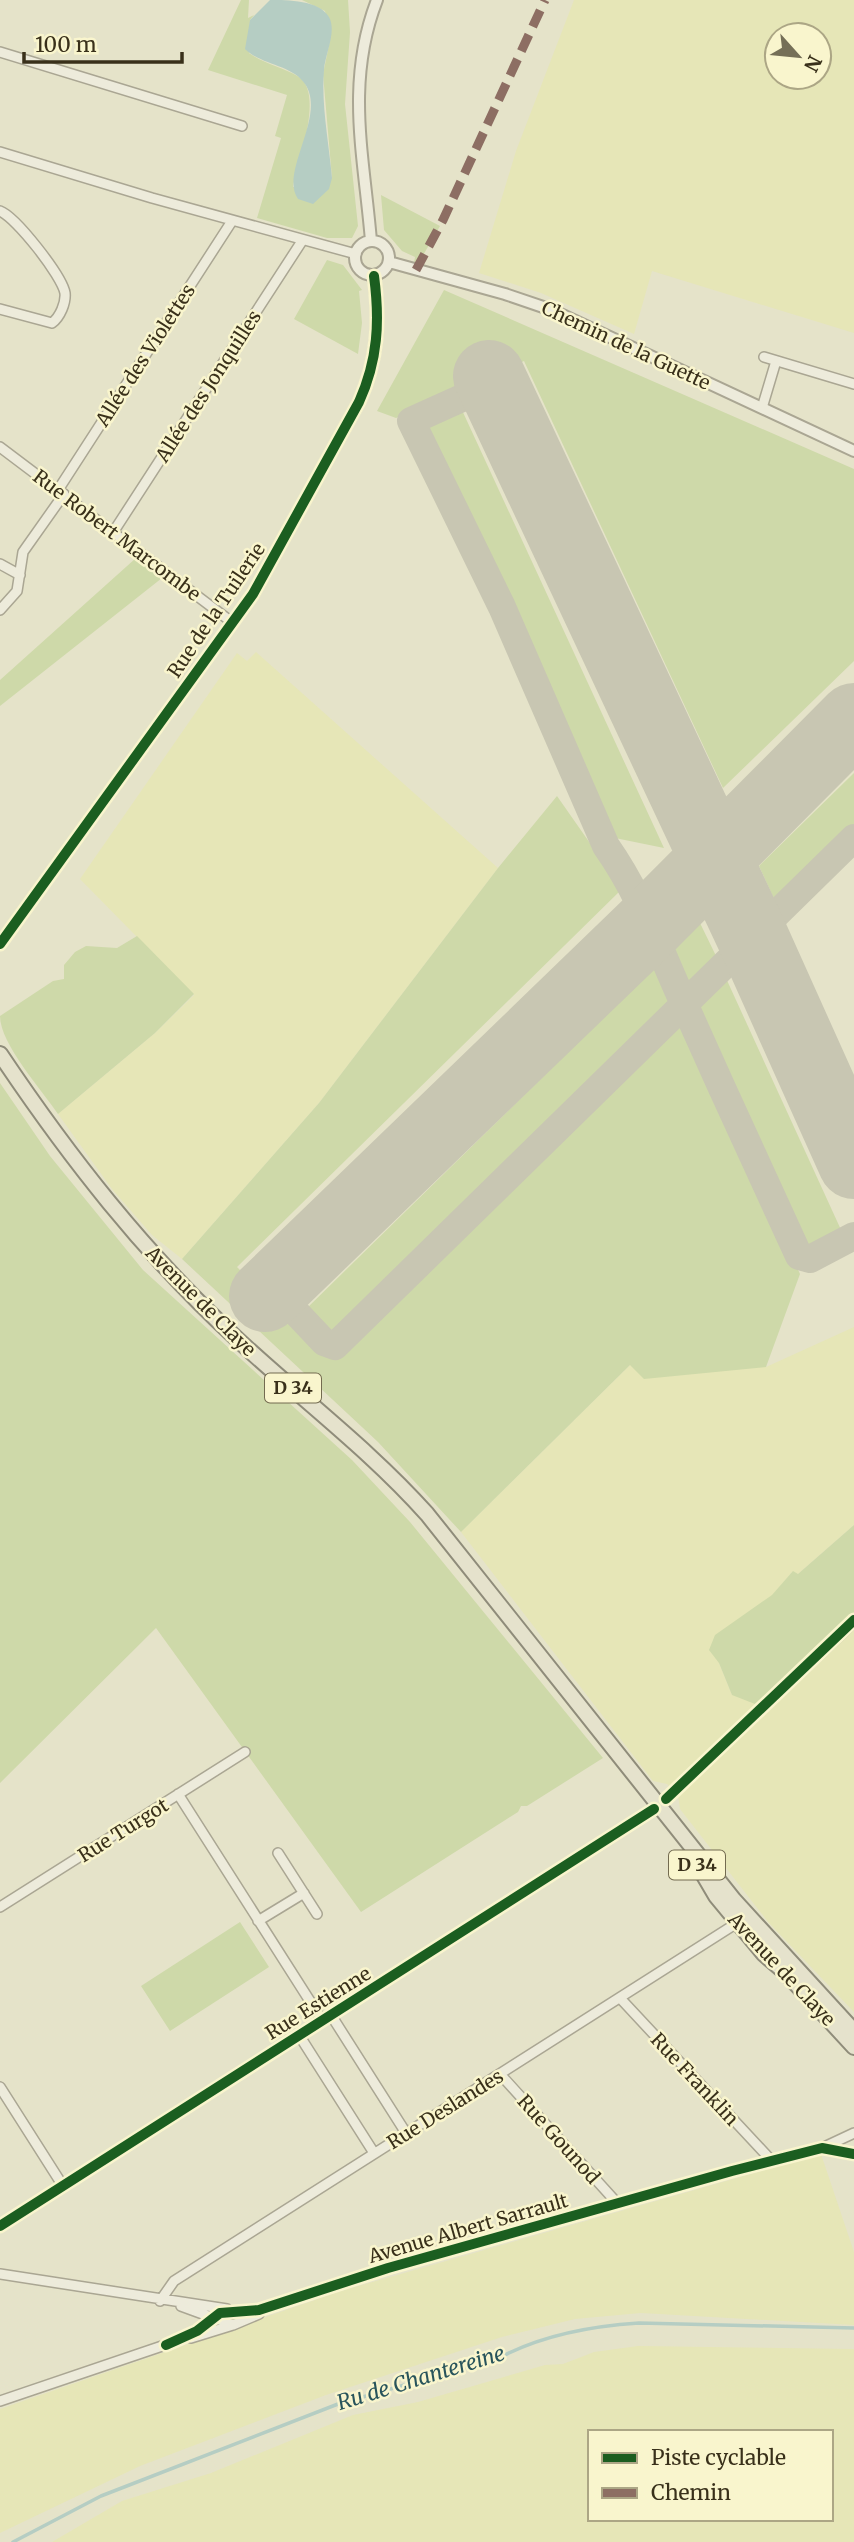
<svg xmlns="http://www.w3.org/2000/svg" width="854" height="2542" font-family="Merriweather,serif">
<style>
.farmland{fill:#e6e6b7;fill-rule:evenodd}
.green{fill:#ced9a9}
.water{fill:#b5cdc3}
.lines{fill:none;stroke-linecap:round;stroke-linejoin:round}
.stream{stroke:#b5cdc3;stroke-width:3.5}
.taxiway{stroke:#c8c6b2;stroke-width:28}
.runway{stroke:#c8c6b2;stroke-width:72}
.minor-casing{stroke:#aaa693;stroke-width:12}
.tertiary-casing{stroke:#aaa693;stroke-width:14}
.primary-casing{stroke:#8f8c7a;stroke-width:18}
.minor{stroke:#edebdb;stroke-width:9}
.tertiary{stroke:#edebdb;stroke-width:10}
.primary{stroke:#e5e2cc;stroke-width:14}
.quiet{stroke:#8d6e63;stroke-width:9;stroke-dasharray:18 9;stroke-linecap:butt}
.cycleway-casing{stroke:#f9f5cd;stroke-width:15}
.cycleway{stroke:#1b5e20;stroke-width:10}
.labels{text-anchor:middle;stroke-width:5;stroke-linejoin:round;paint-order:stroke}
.shield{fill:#f9f5cd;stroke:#736b50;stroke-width:2}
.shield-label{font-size:18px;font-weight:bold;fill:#39301a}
.street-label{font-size:19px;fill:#39301a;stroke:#f9f5cd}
.water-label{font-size:21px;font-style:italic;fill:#28545b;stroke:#f9f5cd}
</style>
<rect width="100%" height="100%" fill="#e5e3c9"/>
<!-- farmland -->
<path class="farmland" d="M574,0h280v333l-202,-62 -18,63 -93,-41 -62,-20 37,-122zM819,35v42h-42v-42z
M256,652l242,216 -179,235 -137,156 -30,-24 -40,-46 -54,-75 97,-81 39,-38 -114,-116 157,-226 10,8z
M854,1327v198l-56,49 -6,-2 -73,91 13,32 67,-21 15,-26 40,-34v398l-86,-90 -88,-113 -2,-14 -11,-11 -14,-3 -192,-249 169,-167 136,2z
M821,2154l33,98v73l-213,-12 -66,6 -73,18 -176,58 -186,71 -140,67v-124l341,-118z
M638,2346l216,3v193h-802l70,-41 89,-28 142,-58 65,-13 127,-37 18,-1 31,-12zM590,2432h241v87h-241z"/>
<!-- green -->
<path class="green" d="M241,0h8l-1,18 6,-3 -4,5 -1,33c15,11 34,14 50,24 25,17 -1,85 -6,110l39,-9 -9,-104 7,-34 -5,-29 -23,-11h46l2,32 -5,72 13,122 -6,12h-25l-70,-20 24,-80 -6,-2 12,-41 -79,-25z
M381,195l59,31 -22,38 -4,-1 1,-6 -13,-6 -18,-21z
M327,260l16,5 19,25 -3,1 3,32 -4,31 -64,-35z
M444,290l410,179v192l-131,127 -199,-427 -128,57 -19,-7z
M461,408l203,440 -49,-10 -190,-412z
M136,558l26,20 -162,128v-26z
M854,773v51l-79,77 -16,-35z
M557,796l65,93 -385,378 83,84 8,5 18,-6 335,-334 119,258 -34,93 -122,12 -14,-14 -169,167 -83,-90 -196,-183 137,-156 179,-235z
M700,923l18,37 -33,31 -15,-39z
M137,936l57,58 -39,39 -97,81c-16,-24 -58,-70 -58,-98l53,-35 11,-2v-14l11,-13 11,-6 31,2z
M658,964l16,38 -341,335 -28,-27z
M725,976l117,256 -35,18 -113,-242z
M0,1083l50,73 93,114 209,190 58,62 193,236 -76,48h-6l-3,6 -157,100 -205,-284 -156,155z
M854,1525v89l-40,34 -15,26 -17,17 -27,13 -23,-9 -13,-32 -10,-13 6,-15 57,-40 21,-24 5,3z
M240,1922l29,45 -99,64 -29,-45z"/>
<!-- water -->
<path class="water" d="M270,0c18,0 49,0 59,17 8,15 -4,37 -5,53 -3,35 5,73 8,108l-3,11 -16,15 -15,-5c-19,-27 29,-83 7,-115 -12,-19 -44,-19 -60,-35l5,-29z"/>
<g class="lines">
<!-- stream -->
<path class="stream" d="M13,2542l88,-46 237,-92 161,-46c41,-22 93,-32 140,-35l215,5"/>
<!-- taxiway -->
<path class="taxiway" d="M493,384l-82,37 91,186 104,239c36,51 54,106 80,162 37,83 75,166 113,248l11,3 44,-23
M272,1287l52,55 11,4 519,-508"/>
<!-- runway -->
<path class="runway" d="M489,376l264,562 101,225
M265,1296l386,-373 203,-204"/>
<!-- minor casing -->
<g class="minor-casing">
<path id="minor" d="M0,52l242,74
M0,152l152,46 204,56
M0,211c16,6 62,65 65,82 1,10 -5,24 -13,30l-52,-14
M764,357l90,27
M762,408l14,-47
M0,447l233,176
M58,490l174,-269
M114,531l188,-290
M0,564l20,11
M0,610l17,-19 6,-39 41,-58
M178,1794l144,226
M660,1805l194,-183
M278,1853l39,61
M0,1907l245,-155
M258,1921l46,-28
M620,1998l151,162
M331,2015l75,118
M299,2035l75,118
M500,2074l118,130
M0,2087l63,99
M822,2148l32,-15
M0,2226l654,-417
M0,2274l227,35
M160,2301l14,-20 563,-358
M181,2306l52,19 26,-11
M191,2338l42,-13
M166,2345l31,-14 23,-18 39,-3 129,-42 344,-97 90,-23 32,6
M0,2401l171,-58"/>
</g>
<!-- tertiary casing -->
<g class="tertiary-casing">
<path id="tertiary" d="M355 258a17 17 0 1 1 34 0a17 17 0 1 1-34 0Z
M371,241c-7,-85 -26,-158 6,-241
M389,262l116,32 47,16 302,141
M0,944l253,-350 106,-192c19,-42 21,-81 15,-126"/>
</g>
<!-- primary casing -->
<g class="primary-casing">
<path id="primary" d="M0,1054c69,103 144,199 236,284 63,59 133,111 191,176l307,386 120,131
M699,1867l17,29 48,58 22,19 68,74"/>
</g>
<!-- minor -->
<use href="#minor" class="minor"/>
<!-- tertiary -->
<use href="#tertiary" class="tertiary"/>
<!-- primary -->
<use href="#primary" class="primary"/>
<!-- quiet -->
<path class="quiet" d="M416,270l27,-50 102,-220"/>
<!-- cycleway casing -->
<g class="cycleway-casing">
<path id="cycleway" d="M0,944l253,-350 106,-192c19,-42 21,-81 15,-126
M666,1799l188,-179
M0,2226l654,-417
M166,2345l31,-14 23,-18 39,-3 129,-42 344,-97 90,-23 32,6"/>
</g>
<!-- cycleway -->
<use href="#cycleway" class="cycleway"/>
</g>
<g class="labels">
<!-- shield labels -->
<g class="shield">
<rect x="265" y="1373.5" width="56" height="29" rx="5"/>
<rect x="669" y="1850.5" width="56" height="29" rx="5"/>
</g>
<g class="shield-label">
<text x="293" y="1394">D 34</text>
<text x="697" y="1871">D 34</text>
</g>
<!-- street labels -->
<g class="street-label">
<text transform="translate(626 345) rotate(25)" y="7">Chemin de la Guette</text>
<text transform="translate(145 355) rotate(-57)" y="7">Allée des Violettes</text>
<text transform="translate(208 386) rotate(-57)" y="7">Allée des Jonquilles</text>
<text transform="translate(117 535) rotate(37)" y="7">Rue Robert Marcombe</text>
<text transform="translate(216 610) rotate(-56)" y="7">Rue de la Tuilerie</text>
<text transform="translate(201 1301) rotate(45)" y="7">Avenue de Claye</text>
<text transform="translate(123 1830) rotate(-32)" y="7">Rue Turgot</text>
<text transform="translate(782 1969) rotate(47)" y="7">Avenue de Claye</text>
<text transform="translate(318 2003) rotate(-32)" y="7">Rue Estienne</text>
<text transform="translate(695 2079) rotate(47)" y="7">Rue Franklin</text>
<text transform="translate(445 2109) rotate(-32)" y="7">Rue Deslandes</text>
<text transform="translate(559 2139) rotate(48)" y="7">Rue Gounod</text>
<text transform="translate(468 2228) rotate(-16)" y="7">Avenue Albert Sarrault</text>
</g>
<!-- water labels -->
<g class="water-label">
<text transform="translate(421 2378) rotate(-17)" y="7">Ru de Chantereine</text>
</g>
</g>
<!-- legend -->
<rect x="588" y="2430" width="245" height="91" fill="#f9f5cd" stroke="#aca685" stroke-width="2"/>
<rect x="602" y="2453" width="35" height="10" fill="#1b5e20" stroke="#aca685" stroke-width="2"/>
<text x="651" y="2465" font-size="21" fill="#39301a">Piste cyclable</text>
<rect x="602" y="2488" width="35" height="10" fill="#8d6e63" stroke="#aca685" stroke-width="2"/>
<text x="651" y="2500" font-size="21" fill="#39301a">Chemin</text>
<!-- north arrow -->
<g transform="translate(798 56) rotate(117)"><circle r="33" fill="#f9f5cd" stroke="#aca685" stroke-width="2"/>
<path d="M0-5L12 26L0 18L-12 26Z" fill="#756f57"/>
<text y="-10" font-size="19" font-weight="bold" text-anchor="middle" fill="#39301a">N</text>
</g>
<!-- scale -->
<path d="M24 52v10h158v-10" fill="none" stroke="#39301a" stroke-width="3.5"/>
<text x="35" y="52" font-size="21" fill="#39301a" stroke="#f9f5cd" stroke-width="5" paint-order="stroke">100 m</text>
</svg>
